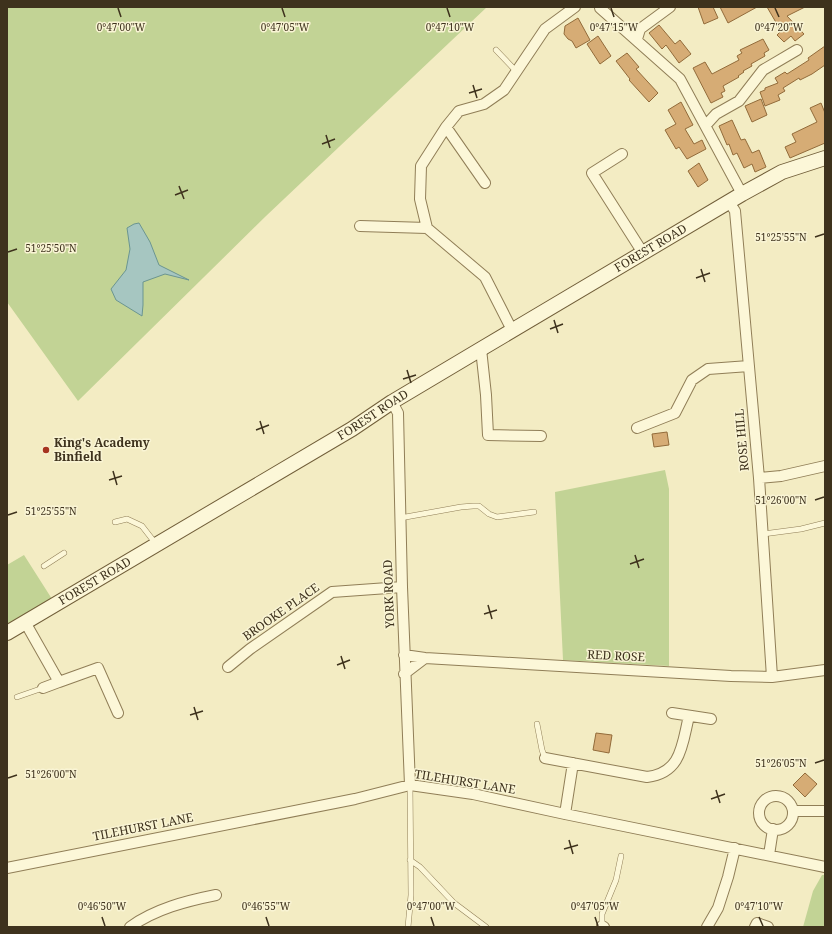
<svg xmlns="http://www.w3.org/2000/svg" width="832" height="934" font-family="'Noto Serif',serif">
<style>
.green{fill:#c2d395}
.water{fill:#a6c6c1;stroke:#6b9591}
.building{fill:#d6ac75;stroke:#926b3a}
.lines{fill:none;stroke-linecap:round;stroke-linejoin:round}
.lane-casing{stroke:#907e57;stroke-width:6}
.street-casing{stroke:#907e57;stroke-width:12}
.secondary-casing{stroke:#725f3a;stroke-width:16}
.lane{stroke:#fcf7d8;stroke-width:5}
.street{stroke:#fcf7d8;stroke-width:10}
.secondary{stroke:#fcf7d8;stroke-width:14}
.ticks{fill:none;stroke:#3e321d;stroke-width:1.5}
.poi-dot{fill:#a63420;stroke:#f9f4d4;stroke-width:1.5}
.labels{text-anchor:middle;stroke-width:3;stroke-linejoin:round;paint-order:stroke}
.street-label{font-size:12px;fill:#3e321d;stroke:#f9f4d4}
.poi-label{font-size:12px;font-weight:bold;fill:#3e321d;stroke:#f9f4d4;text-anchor:start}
.ticks-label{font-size:10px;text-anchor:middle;fill:#3e321d;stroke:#f9f4d4;stroke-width:3;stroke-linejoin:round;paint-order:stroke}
</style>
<rect width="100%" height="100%" fill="#f3ecc3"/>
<!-- green -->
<path class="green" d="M7,7h480l-221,209 -188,185 -71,-99z
M665,470l4,19v177l-106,-6 -8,-168z
M24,555l28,44 -45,28v-62z
M822,875h3v52h-22l10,-36z"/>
<!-- water -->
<path class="water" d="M139,223l11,19 9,23 30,15 -24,-6 -22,8v23l-1,11 -26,-16 -5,-11 15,-19 4,-21 -3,-21 7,-4z"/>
<!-- building -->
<path class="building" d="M698,7h15l5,11 -14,6z
M720,7h37l-29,16z
M767,7h38l-18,9 17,18 -9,7 -4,-5 -7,6 -7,-7 4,-4z
M578,18l12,22 -14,8 -4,-7 -4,-2 -4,-5 1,-8z
M659,25l16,19 5,-4 11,14 -12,9 -13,-18 -4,4 -13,-16z
M598,36l13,20 -11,8 -13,-20z
M763,39l6,11 -5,3 1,3 -14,8 1,2 -9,5 1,1 -6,4 1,1 -16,9 2,5 -4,2 2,4 -12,6 -18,-35 12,-6 7,12 27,-14 -2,-4 5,-3 -2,-3z
M825,46v19l-13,9 -12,6 -1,-2 -16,10 2,3 -7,4 2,5 -15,6 -5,-14 5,-2v-2l13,-5 -3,-5 10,-6 2,2 22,-14 -1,-2z
M627,53l12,14 -3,2 22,24 -9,9 -20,-22 1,-1 -14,-18z
M761,99l6,16 -15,7 -7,-16z
M681,102l12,23 -8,4 9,15 8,-4 4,9 -19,10 -8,-12 -3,2 -11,-19 11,-6 -8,-14z
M821,103l4,10v30l-35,15 -5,-11 11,-5 -4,-8 25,-12 -7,-14z
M732,120l9,20 4,-1 7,14 7,-3 7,17 -11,5 -3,-8 -8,4 -7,-15 -4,2 -4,-11 -2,1 -8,-19z
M699,163l9,17 -10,7 -10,-16z
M667,432l2,13 -15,2 -2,-13z
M596,733l16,2 -3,18 -16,-3z
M805,773l12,11 -12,13 -12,-12z"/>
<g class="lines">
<!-- lane casing -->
<g class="lane-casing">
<path id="lane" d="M496,50l20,21
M400,518l61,-11 12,-1h6l10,8 8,3 37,-5
M115,522l12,-3 15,7 14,18
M763,534l38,-5 24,-6
M44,566l20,-13
M17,697l26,-9
M537,724l5,26 3,8
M410,860l10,7 34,36 32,24
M602,926v-12l14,-34 5,-24
M408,927l3,-32 -1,-110"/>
</g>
<!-- street casing -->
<g class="street-casing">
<path id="street" d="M600,8l80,71 62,115
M637,39l3,-10 30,-22
M706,125l10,-11 23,-13 24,-31 34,-20
M446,127l39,56
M622,154l-30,19 51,80
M729,202l6,9 24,267 13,199
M360,226l67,2
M512,330l-27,-53 -58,-49 -7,-29 1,-33 25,-39 13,-16 25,-7 20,-14 41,-61 30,-22
M481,349l5,46 2,40 53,1
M392,402l6,11 4,174 8,198
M637,428l38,-15 17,-33 16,-11 41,-3
M759,478l22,-2 44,-10
M25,622l34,60 39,-14 20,45
M404,655l21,3 306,18 41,1 53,-7
M228,667l22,-18 82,-57 70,-5
M404,674l21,-16
M43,688l16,-6
M672,713l39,6
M545,758l102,19c35,-4 35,-33 42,-61
M759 813a17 17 0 1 1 34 0a17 17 0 1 1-34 0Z
M793,811h32
M565,814l8,-51
M769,855l4,-26
M7,868l348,-69 55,-14 63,9 92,20 260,53
M602,926l2,1
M130,927c25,-18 56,-26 86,-32
M707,927l11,-19 10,-31 7,-29
M755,927l2,-4 11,4"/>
</g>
<!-- secondary casing -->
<g class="secondary-casing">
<g id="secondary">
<path id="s1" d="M7,633l345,-204 40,-27 89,-53 261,-155 40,-22 43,-14"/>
</g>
</g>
<!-- lane -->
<use href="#lane" class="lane"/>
<!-- street -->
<use href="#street" class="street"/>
<!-- secondary -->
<use href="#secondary" class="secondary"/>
</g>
<!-- ticks -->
<path class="ticks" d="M118,8l3,9M282,8l3,9M447,8l3,9M611,8l3,9M775,8l4,9M473,85l4,13M469,93l13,-4M326,135l4,13M322,144l13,-5M179,186l5,13M175,195l13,-5M815,237l9,-3M8,252l9,-3M701,269l4,13M696,278l14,-5M554,320l4,13M550,329l13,-5M407,370l4,13M403,379l13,-4M260,421l4,13M256,430l13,-5M113,471l4,14M109,480l13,-4M815,500l9,-3M8,515l9,-3M635,555l4,13M630,564l14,-5M488,605l4,14M484,614l13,-4M341,656l4,13M337,665l13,-5M194,707l4,13M190,715l13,-4M815,763l9,-3M8,778l9,-3M716,790l4,13M711,799l14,-5M569,840l4,14M564,849l14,-4M102,917l3,9M266,917l3,9M431,917l3,9M595,917l3,9M759,917l4,9"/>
<!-- markers -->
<circle class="poi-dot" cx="46" cy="450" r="4"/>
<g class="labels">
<!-- street labels -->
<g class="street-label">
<text dy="4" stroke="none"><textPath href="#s1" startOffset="750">FOREST ROAD</textPath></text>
<text dy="4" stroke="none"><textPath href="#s1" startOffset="426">FOREST ROAD</textPath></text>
<text transform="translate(742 440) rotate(-95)" y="4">ROSE HILL</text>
<text dy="4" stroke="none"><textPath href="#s1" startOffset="102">FOREST ROAD</textPath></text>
<text transform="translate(389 594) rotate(-92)" y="4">YORK ROAD</text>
<text transform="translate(281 612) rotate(-35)" y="4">BROOKE PLACE</text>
<text transform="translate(616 656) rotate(3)" y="4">RED ROSE</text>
<text transform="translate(465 782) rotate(9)" y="4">TILEHURST LANE</text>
<text transform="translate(143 827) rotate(-11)" y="4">TILEHURST LANE</text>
</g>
<!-- poi labels -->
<g class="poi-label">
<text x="54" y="447">King's Academy<tspan x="54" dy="14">Binfield</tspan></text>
</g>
</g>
<g class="ticks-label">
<text x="614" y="31">0°47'15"W</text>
<text x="121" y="31">0°47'00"W</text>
<text x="285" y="31">0°47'05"W</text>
<text x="450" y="31">0°47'10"W</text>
<text x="779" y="31">0°47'20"W</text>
<text x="781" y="241">51°25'55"N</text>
<text x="51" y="252">51°25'50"N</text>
<text x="781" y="504">51°26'00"N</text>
<text x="51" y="515">51°25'55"N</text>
<text x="781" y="767">51°26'05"N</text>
<text x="51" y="778">51°26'00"N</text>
<text x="102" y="910">0°46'50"W</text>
<text x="266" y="910">0°46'55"W</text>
<text x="431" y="910">0°47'00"W</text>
<text x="595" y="910">0°47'05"W</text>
<text x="759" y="910">0°47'10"W</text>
</g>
<!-- border -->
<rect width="832" height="934" fill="none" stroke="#3e321d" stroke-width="16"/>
</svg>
